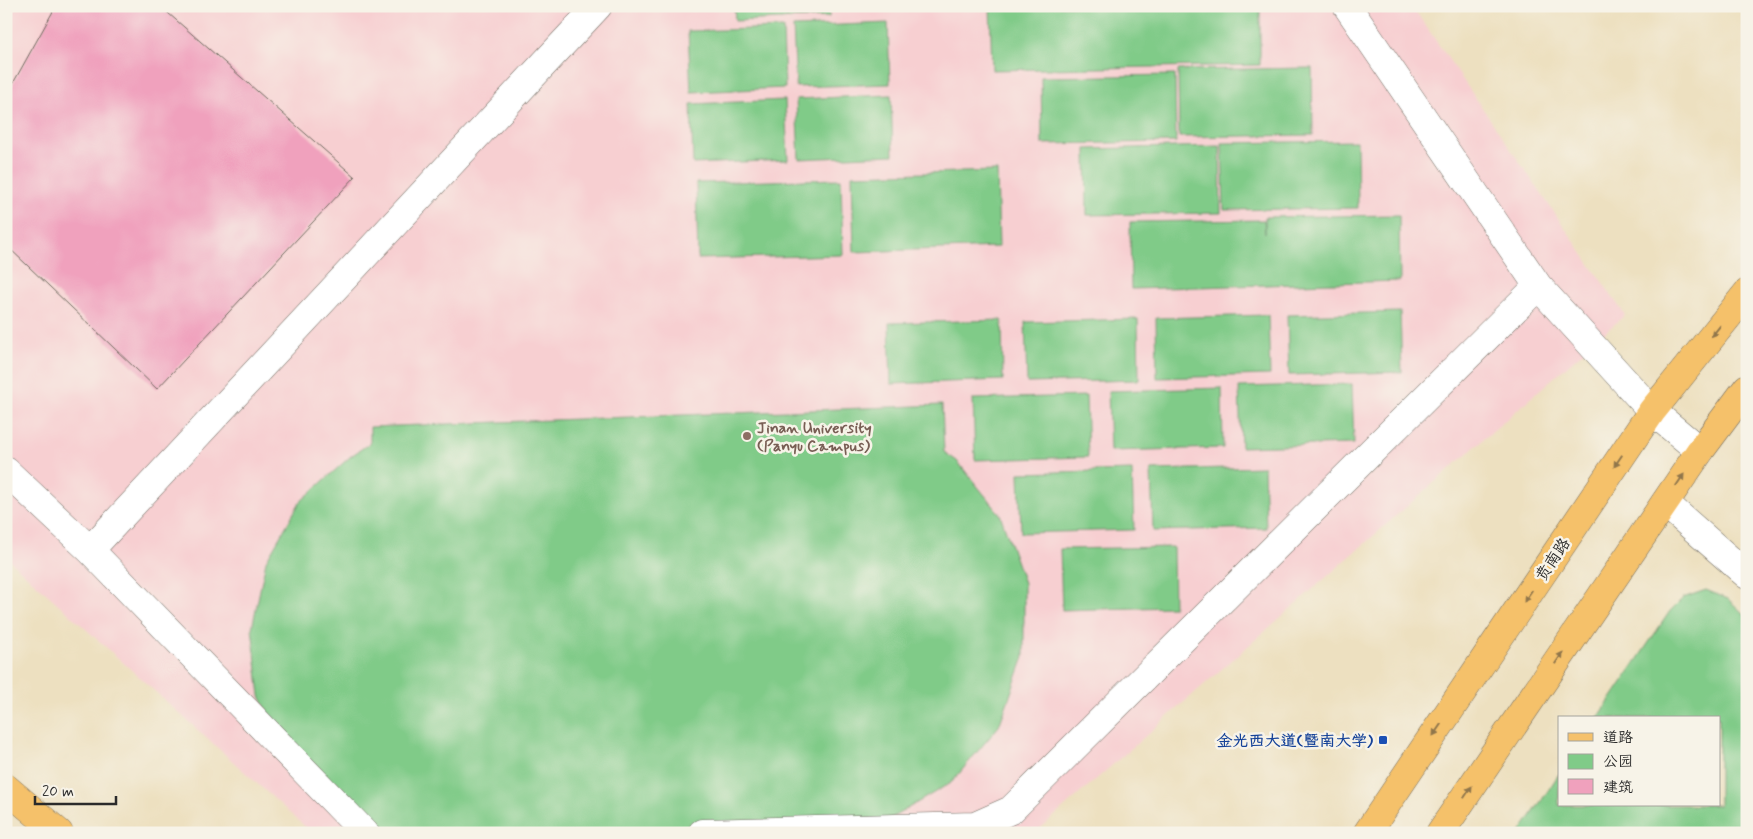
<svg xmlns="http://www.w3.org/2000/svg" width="1753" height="839" font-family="Mynerve,'LXGW WenKai TC',sans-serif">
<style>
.built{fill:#f7cfd1}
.green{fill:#80cb88;stroke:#567b5a}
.building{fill:#f0a1bd}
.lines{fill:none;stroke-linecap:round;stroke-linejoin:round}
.minor-casing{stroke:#6f6a5f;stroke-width:29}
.major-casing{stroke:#6f6a5f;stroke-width:29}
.minor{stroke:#fff;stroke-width:28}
.major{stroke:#f5c16b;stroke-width:28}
.oneway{fill:#90764b}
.education-dot{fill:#8d6e63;stroke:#f7f3e8;stroke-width:2}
.transit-dot{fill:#1a4fb4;stroke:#f7f3e8;stroke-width:2}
.labels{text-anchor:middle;stroke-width:5;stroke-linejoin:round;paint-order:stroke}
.education-label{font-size:16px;font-weight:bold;fill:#785e54;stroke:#f7f3e8;text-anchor:start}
.street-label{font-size:16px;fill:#2b2b2b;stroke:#f7f3e8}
.transit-label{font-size:16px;font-weight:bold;fill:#164399;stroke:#f7f3e8;text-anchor:end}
</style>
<rect width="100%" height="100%" fill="#f7f3e8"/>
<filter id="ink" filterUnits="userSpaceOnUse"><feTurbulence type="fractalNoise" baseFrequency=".02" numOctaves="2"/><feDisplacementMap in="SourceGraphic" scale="10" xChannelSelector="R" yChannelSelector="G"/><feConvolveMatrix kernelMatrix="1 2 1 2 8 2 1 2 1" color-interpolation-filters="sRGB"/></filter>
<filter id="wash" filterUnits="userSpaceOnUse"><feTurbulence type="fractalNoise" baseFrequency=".0096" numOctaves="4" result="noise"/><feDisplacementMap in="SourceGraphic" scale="20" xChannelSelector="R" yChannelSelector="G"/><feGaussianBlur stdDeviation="1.12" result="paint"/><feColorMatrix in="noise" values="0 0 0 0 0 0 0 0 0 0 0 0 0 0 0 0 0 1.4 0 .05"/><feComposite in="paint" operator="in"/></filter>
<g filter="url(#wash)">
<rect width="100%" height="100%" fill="#ede0c0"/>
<!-- built -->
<path class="built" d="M6,6h1406l213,309 -590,518h-723l-306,-276z"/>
<!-- green -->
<path class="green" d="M734,6h95v11l-94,4z
M990,6h270v59l-268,5z
M888,23l2,61 -94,3 -3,-60z
M783,28l2,60 -94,4 -3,-61z
M1312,68l1,67 -134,2 -1,-67z
M1175,75l1,67 -134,2 -1,-67z
M891,95l2,60 -94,4 -3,-60z
M785,100l3,60 -95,4 -2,-60z
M1357,141l1,67 -134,2 -2,-67z
M1220,146l1,67 -134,2 -1,-66z
M997,171l2,76 -145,5 -2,-77z
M841,179l2,76 -145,4 -2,-76z
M1399,215l1,66 -269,8 -1,-67 134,-2 1,13v-16z
M1400,312l2,60 -113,3 -2,-60z
M1268,315l2,60 -113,3 -1,-60z
M1138,319l1,61 -112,3 -2,-61z
M1002,320l1,60 -112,4 -2,-61z
M1352,384l2,60 -113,3 -2,-60z
M1222,388l1,60 -113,3 -2,-60z
M1086,396l2,61 -113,3 -2,-61z
M942,405l2,47 13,9 43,53 24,69v74l-25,69 -47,56 -64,38 -84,13h-418l-49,-26 -47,-49 -30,-62 -8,-68 14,-67 34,-59 51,-46 19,-13v-16z
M1264,467l2,61 -113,3 -2,-61z
M1132,470l2,60 -113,3 -2,-60z
M1173,547l1,60 -112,3 -2,-61z
M1706,590l22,9 19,18v216h-227l39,-59v31h160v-87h-121l72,-107 13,-13z"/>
<g id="blocks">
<!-- building -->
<path class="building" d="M56,6h104l195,171 -198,212 -151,-144v-149z"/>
</g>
</g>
<g filter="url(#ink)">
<use href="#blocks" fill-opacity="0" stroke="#6f6a5f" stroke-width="1"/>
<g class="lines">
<!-- minor casing -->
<g class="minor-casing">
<path id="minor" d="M1347,6l191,280 114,125 48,40
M6,471l84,79 508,-544
M1665,503l82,72
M90,550l275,283
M702,833l273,-7 36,-16 527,-524"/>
</g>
<!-- major casing -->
<g class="major-casing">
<path id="major" d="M6,788l53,45
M1367,833l285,-422 95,-118
M1440,833l260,-382 47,-63"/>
</g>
<!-- minor -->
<use href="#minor" class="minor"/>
<!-- major -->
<use href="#major" class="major"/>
</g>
<!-- one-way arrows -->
<defs><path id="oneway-solid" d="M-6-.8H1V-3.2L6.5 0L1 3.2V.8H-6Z" transform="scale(1.25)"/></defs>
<g class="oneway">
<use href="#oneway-solid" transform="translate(1716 331) rotate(129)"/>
<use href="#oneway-solid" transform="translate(1618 461) rotate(124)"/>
<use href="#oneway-solid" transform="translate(1680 480) rotate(-56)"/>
<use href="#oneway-solid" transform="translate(1528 596) rotate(124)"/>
<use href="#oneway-solid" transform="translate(1559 658) rotate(-56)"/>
<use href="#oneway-solid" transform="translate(1437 730) rotate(124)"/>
<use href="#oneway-solid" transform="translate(1468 792) rotate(-56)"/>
</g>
</g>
<!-- markers -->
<circle class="education-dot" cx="747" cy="436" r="5"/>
<rect class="transit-dot" x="1378" y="735" width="10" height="10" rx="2.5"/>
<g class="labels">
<!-- education labels -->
<g class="education-label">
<text x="757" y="433">Jinan University<tspan x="757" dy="18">(Panyu Campus)</tspan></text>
</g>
<!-- street labels -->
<g class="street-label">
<text transform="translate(1552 559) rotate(-56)" y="6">贲南路</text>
</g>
<!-- transit labels -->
<g class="transit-label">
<text x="1373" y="746">金光西大道(暨南大学)</text>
</g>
</g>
<!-- margin -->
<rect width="1753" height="839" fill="none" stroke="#f7f3e8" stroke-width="25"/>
<!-- legend -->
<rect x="1558" y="716" width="162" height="90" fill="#f7f3e8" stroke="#a5a39c"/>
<rect x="1568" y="733" width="25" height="8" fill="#f5c16b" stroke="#a5a39c"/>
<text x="1603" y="742" font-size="15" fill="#2b2b2b">道路</text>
<rect x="1568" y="754" width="25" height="15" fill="#80cb88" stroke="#a5a39c"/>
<text x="1603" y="766" font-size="15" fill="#2b2b2b">公园</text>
<rect x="1568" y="779" width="25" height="15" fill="#f0a1bd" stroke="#a5a39c"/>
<text x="1603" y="792" font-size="15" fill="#2b2b2b">建筑</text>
<!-- scale -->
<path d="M35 796v8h81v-8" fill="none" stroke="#2b2b2b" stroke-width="2.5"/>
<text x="42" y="796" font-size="15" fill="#2b2b2b" stroke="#f7f3e8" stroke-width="4" paint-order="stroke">20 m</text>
</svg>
